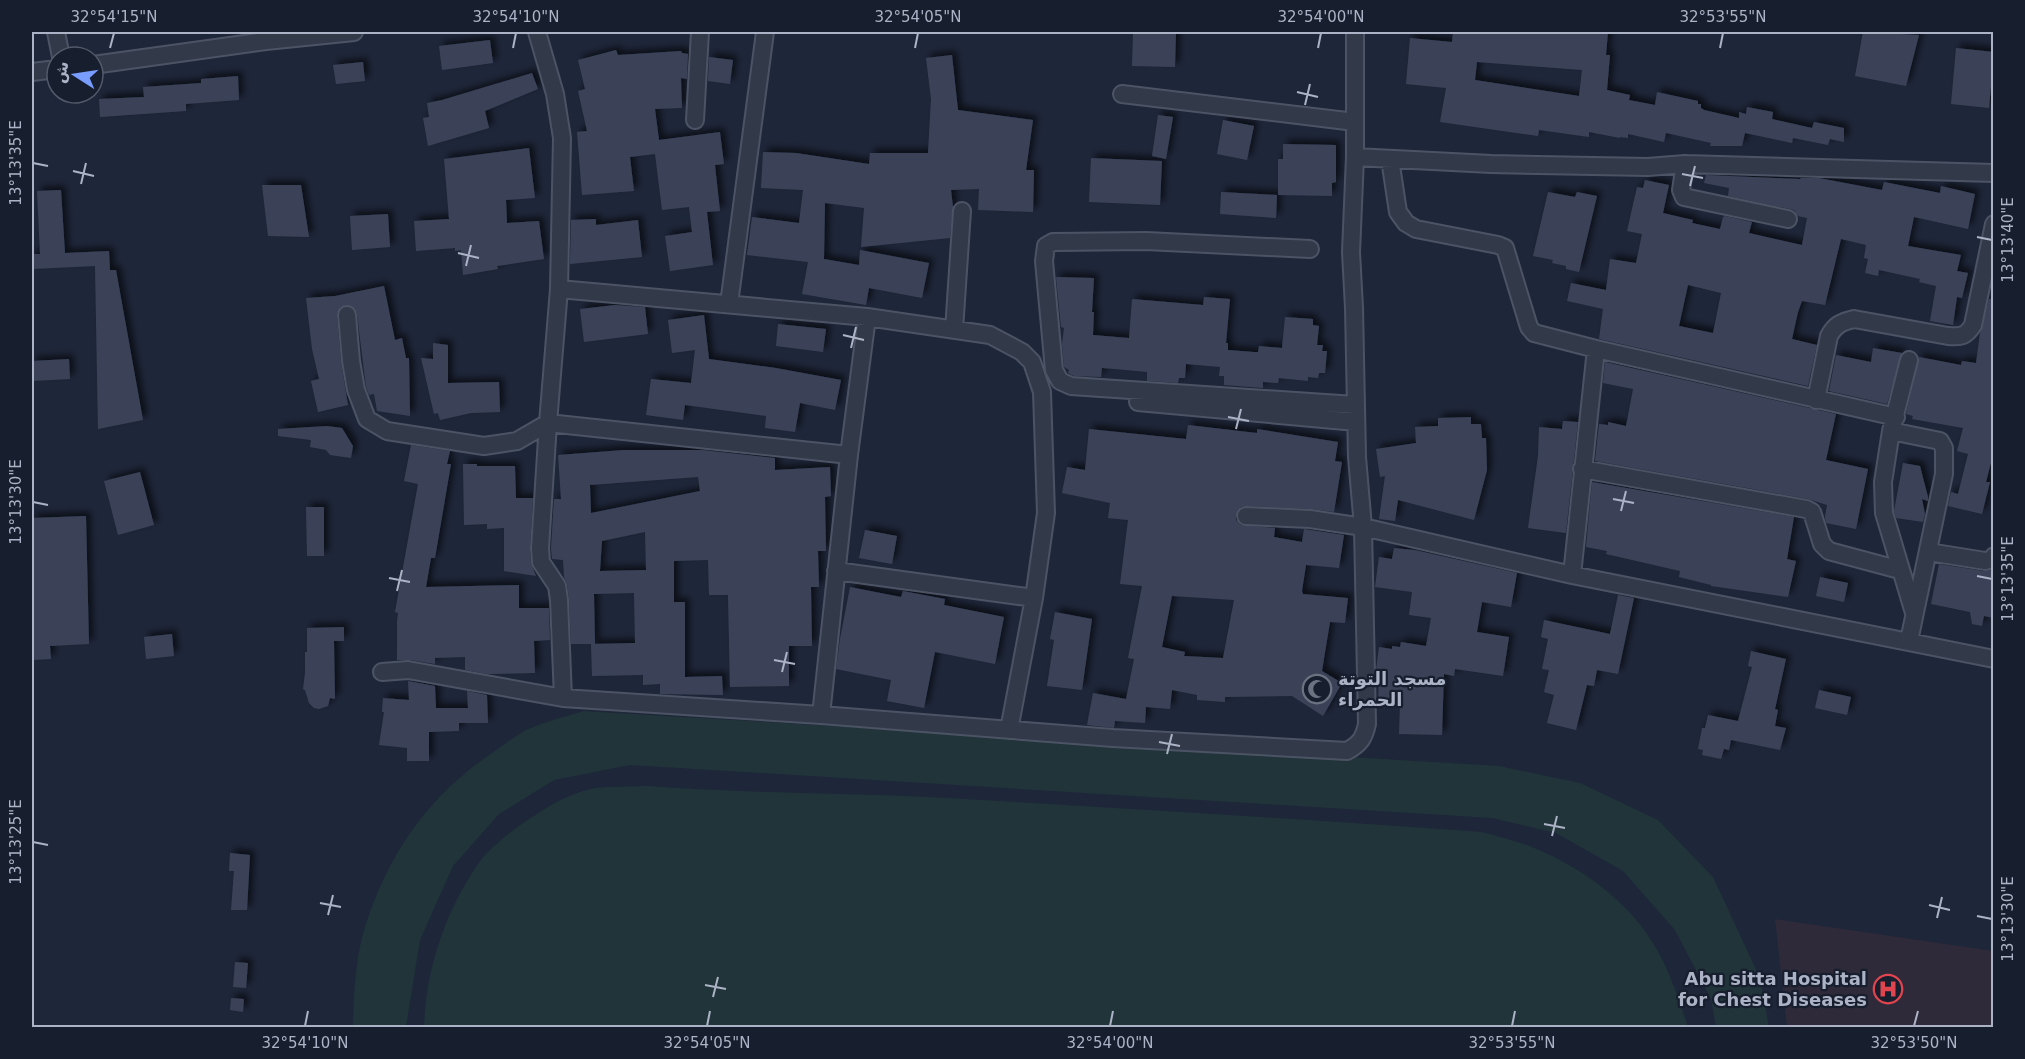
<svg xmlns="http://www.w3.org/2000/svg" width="2025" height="1059" font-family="'DejaVu Sans','Noto Naskh Arabic',sans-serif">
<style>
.medical{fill:#2e2a3a}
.green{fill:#20343a}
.building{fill:#3a4359;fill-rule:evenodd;filter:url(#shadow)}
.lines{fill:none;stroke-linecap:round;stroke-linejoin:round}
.minor-casing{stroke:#4c5364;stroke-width:20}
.minor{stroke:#323949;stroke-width:16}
.ticks{fill:none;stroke:#acb3c6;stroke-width:2}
.labels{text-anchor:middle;stroke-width:4.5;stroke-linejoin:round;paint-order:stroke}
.poi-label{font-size:18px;font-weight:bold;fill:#acb3c6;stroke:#171e2d;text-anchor:start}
.neatline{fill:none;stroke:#acb3c6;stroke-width:2}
.ticks-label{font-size:15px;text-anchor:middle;fill:#acb3c6}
</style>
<defs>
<filter id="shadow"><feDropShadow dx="4.5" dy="-4.5" stdDeviation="3" flood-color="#0009"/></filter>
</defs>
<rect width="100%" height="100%" fill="#1e2639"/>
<!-- medical -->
<path class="medical" d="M1775,919l218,32v76h-206z"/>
<!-- green -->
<path class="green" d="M583,711l916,55 81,17 78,37 55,57 47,101 9,49h-53l-5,-28 -36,-69 -52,-59 -67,-38 -64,-15 -862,-53 -76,15 -55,34 -46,52 -33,74 -14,87 -53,1c1,-33 2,-69 12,-101 25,-78 66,-134 134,-179 9,-6 18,-13 27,-18 18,-8 39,-13 57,-19z
M647,786c93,7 187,7 281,11 185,10 369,22 554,35 17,5 36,9 52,16 54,22 105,61 130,115 10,21 17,43 24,64h-1264c2,-58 21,-115 54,-163 11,-16 39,-38 56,-48 19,-13 39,-24 62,-28 16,-2 34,-1 51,-2z"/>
<!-- building -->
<path class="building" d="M1133,32h43l-1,35 -43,-1z
M1453,32h155l-2,23h4l-3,35 23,5 -1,5 26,5 2,-13 41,9v3h3v4l3,2 35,8v-6l7,2 1,-7 26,5 -1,7 40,9 2,-6 30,6v14l-14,-3 -2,6 -35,-7 -1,5 -47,-10 -3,13h-32l1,-3 -45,-10 -2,9 -36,-8v4l-8,-1v1l-31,-6v5l-50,-7 -1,6 -98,-14 6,-34 -40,-4 4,-46 42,4zM1477,62l105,8 -3,26 -104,-16z
M1863,32l56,3 -13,51 -51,-10z
M490,40l3,23 -51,7 -3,-24z
M1956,48l38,4 -5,56 -38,-4z
M616,50l2,5 63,-4 1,2 6,1 -1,25 -6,-1 1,30 -27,1 4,31 61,-8 4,32 -9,1 5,46 -13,1 6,53 -43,6 -5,-35 27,-4 -3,-25 -27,3 -7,-56 -25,3 4,34 -52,4 -5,-63 10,-1 -9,-40 7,-2 -7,-29z
M952,55l6,55 75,10 -7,50h8l-1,42 -55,-2 1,-21 -28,1 2,17 -3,31 -89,9 3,-39 -39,-5 -1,56 35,6 1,-15 69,13 -7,35 -53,-10 -3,17 -64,-11 6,-32 -61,-7 5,-38 47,6 4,-33 -42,-2 2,-36 33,1 73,11 1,-11h58l3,-54 -5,-41z
M709,57l24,3 -3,24 -22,-3z
M363,62l2,19 -29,3 -3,-19z
M532,73l6,16 -53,22 4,17 -61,18 -5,-28 6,-1 -2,-14 15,-3z
M238,76l1,24 -53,4v7l-86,6 -1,-18 45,-2 -1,-10 58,-4v-4z
M1158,115l15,2 -7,42 -14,-3z
M1223,120l31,6 -7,34 -30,-6z
M1283,144l53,1v37l-4,1v13l-54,-1v-36h5z
M529,148l6,50 -29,2 1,23 32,-2 5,38 -47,7 1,3 -35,6 -2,-25 -6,1v-3l-39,3 -2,-30 35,-2 -5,-60z
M1091,158l71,3 -2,44 -71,-3z
M1706,175l94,4 1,-1h18l63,12 2,-8 56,11 1,-7 34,8 -7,35 -54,-12 -6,29 53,9 -4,16 11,2 -6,25 -5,-1 -4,28 -23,-4 6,-35 -17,-4 1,-3 -41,-9 -1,6 -13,-3 3,-14 -4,-1 2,-13 -25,-6 -16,66 -23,-4 -4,11 -6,27 25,6 -9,41 -209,-47 4,-30 -36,-8 4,-18 35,7 4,-31 26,4 6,-29 -15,-3 10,-44 6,1 2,-8 24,5 -6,28 30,7 -1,3 28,6 3,-12 2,-1 27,6 -3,11 53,12 5,-27 -9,-2 -4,-6 -4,-1 -62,-13 1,-8 -25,-5zM1688,285l33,8 -8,40 -34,-7z
M262,185h39l8,52 -41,-1z
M61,190l4,63 44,-2 1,19h6l27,150 -45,9 -3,-163 -63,3v-15h8l-3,-63z
M1221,192l56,3 -1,23 -56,-4z
M1548,192l27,5 2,-5 20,4 -18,76 -13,-3v-3l-14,-3 1,-3 -20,-4z
M388,214l2,33 -38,3 -2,-34z
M596,219v6l42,-5 4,37 -72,7 1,-44z
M1056,277l38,1 -2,34h2l-1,23 36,3 3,-39 71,6 1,-8 26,2 -4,44h2v7l26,2h4l1,-6 23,2 3,-31 28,2v6l6,1 -2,19h6l-1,6h5l-2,22h-6l-1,5 -10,-1v4l-29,-3 -1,5 -15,-1v6l-39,-3v-9h-5l1,-9 -34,-3 -1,14h-6l-1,5 -31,-2v-9l-32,-3 -13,-1 -1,9 -27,-1 -6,-3 1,-3 -5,-3 -2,-23 2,-16 -3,-1z
M384,286l11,54 7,-2 4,20h3l1,58 -33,-5 -3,-17 -5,1 -3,-8 -9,-73 -2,-5 -8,-4 -6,2 -4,9 4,46 7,43 -30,7 -7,-31 8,-2 -7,-30 -6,-51 29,-2z
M1989,299h5v109l-3,14 3,1v28l-8,31h4l-8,32 -34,-8 3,-14 7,2 10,-40 -11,-3 6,-23 -51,-9 1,-3 -7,-2 13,-57 42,8 1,-4 14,2 4,-30z
M615,305l30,2 3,27 -64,8 -4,-33z
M704,315l5,44 67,9 65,12 -6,30 -35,-7 -5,29 -30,-4 1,-12 -81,-11 -2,15 -37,-5 5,-36 40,4 4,-33 -23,3 -4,-33z
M778,324l48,5 -3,23 -47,-6z
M433,343l15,2v38l51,-1 1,30 -29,1 -31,7 -2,-7 -4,1 -13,-56 12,1z
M1873,348l29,5 -15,51 -58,-13 7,-36 35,7z
M69,359l1,20 -38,2v-20z
M1605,362l231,52 -10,46 42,9 -12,60 -30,-6 -1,-6 2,-12 -19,-6 -213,-38 4,-37 9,1v-3l18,4 7,-37 -30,-6z
M1471,417v7h10l1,14h4l1,32 -13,50 -76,-20 -3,21 -16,-2 6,-43 -5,1 -4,-28 40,-6 -1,-16 23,-1v-8z
M1563,421l15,1 -12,111 -38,-5 10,-72 1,-29 23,2z
M1188,425l69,8v-4l81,13 -3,19 7,1 -8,50 -23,-3 -65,-3 -5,1 -5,8v5l5,5 34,3 -1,9 28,5 2,-13 40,6 -5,33 -33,-3 -4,26 1,3 45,4 -3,25 -15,-1 -8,49 20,12 -19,33 -31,-20 -67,1v5l-28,-2v-5l-25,-5 -2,19 -24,-2 -1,16 -30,-2 -1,7 -27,-3 6,-32 33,6 8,-40 -6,-1 14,-72 -22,-2 8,-64 -20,-2 2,-15 -48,-10 5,-26 18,3 4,-41 97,10zM1172,596l62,4 -11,58 -39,-2 1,-4 -23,-5z
M327,426l15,2 11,18 -2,12 -21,-3 -4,-5 -16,-3 1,-7 -33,-4v-7z
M411,445l39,6 -3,13h4l-16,94h-4l-5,29 93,-2v23h30l1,32 -16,1 1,32 -48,1 -22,-4v-13l-30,1v6l-25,-4h-13v-38l1,-9 -3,-1 23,-128 -14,-3z
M624,450h78l73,8v12l55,-3 1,29 -6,1 1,54h-8l1,36h-8l1,59h-23v40l-59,1 -2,-92h-19l-1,-35 -34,1v41h11v75l37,-1 1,19 -63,-1v-10l-17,1v-10l-51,1 -1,-32 44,-1 -1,-50 -40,1 1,50h-24l-2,-45 -2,-15 -3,-7 -1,-17 -11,-1 -1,-11 3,-49h7l-3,-44zM698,477l2,14 -109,22 -1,-28zM645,532l1,38 -46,1 2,-30z
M1903,463l17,3 8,31v4l-6,-2 3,15 -2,8 -27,-4 -2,-7z
M463,464h14v2h38l1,32h17l-3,51 1,14 5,13 -32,-5v-43l-17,1v-5l-23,1z
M140,472l14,53 -36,10 -14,-54z
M1592,482l202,35 -7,42 9,2 -8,36 -77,-11v-1l-32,-8 1,-6 -74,-17 1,-3 -21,-4z
M306,507h18v49h-17z
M86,516l3,128 -39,2 1,13 -18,1 -1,-142z
M865,530l32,6 -5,28 -33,-6z
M1394,548l21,2 102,23 -6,34 -29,-5 -5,30 32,5 -6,39 -48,-7 -1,7 -10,-2 -2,61 -43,-1 1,-30 -22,-1 1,-29h-3v-4l3,-23 13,2v-3l8,1 1,-5 25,4 5,-28 -22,-3 3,-23 -37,-5 4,-30 13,2z
M1939,564l44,7 11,-2v49l-10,-2 -2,10 -10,-2 -2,-12 -39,-8z
M1820,577l28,6 -4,19 -28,-6z
M850,587l51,10 2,-6 42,8 -1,6 60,12 -9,47 -60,-12 -11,56 -37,-7 4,-21 -55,-11 4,-30z
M1618,595l16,3 -16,76 -21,-4 -3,16 -7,-1 -11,45 -29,-7 7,-28 -10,-3 5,-22 -7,-1 6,-30 -7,-2 3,-17 66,14z
M1055,612l37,7 -10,71 -35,-4 7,-46 -4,-1z
M344,627v14h-10l1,58 -5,-1 -2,8 -9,3 -5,-1 -5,-5 -4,-13 -2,-1 2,-16v-21h2v-24z
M172,634l2,22 -28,3 -2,-22z
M1751,651l35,8 -11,50 3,1 -3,16 11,2 -6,22 -49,-10 -2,10 -5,-1 -3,10 -19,-4 1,-5 -5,-1 4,-21h3l3,-13 30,6 14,-54 -4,-1z
M408,681l27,5 1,22h32l-1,-17 20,4 1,28h-29v8l-30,1v29h-22v-13l-28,-3 5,-33h-2l1,-14 26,2z
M1819,690l32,7 -4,18 -32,-7z
M230,853l20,2 -3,55h-16l3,-39h-5z
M235,962l13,1 -2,25 -13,-1z
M231,998l13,1 -1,13 -13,-2z"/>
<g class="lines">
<!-- minor casing -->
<g class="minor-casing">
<path id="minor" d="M56,32l5,25
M537,32l18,62 7,44 -3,151 -11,134 -8,125 1,14 16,24 2,14 4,98
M93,65l173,-24 88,-9
M32,72l25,-3
M1122,94l233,28
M695,120l5,-88
M1355,157l136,7 157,3 37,-3 309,9
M1390,159l8,53 8,11 10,6 82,16 7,3 24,79 5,6 62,16
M1685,164l-4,26 3,7 104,22
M1310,249l-164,-8 -93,1 -7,4 -2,15 10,109 6,11 11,5 284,19
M559,289l308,28 123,18 32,17 10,10 10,30 4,121 -12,85 -25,132
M729,304l36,-272
M347,315l4,46 5,29 11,29 20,12 97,15 33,-5 31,-18 301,32
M954,330l8,-119
M1909,360l-18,71 -8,51 1,31 30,100
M1816,400l13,-64c6,-11 12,-14 25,-17l94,17c14,1 18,0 25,-11l21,-101
M1138,402l218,20
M1891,431l49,10 4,7v26l-35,167
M1582,469l224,40 6,3 10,32 7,7 71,19
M1246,516l64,3 53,8 209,48 422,84
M1929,552l56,9 7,-2 2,-3
M836,571l198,27
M1572,575l24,-226 300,68
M382,672l26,-2 155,28 258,17 292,23 234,13c13,-7 17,-13 20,-27l-4,-197 -6,-70 -3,-149 -3,-56 4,-95v-125
M821,715l28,-260 18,-138"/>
</g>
<!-- minor -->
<use href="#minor" class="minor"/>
</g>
<!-- ticks -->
<path class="ticks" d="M110,48l4,-15M513,48l3,-15M915,48l3,-15M1318,48l3,-15M1720,48l3,-15M1297,92l21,5M1305,105l5,-21M33,163l15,3M73,171l21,5M1682,174l21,4M81,184l5,-21M1690,186l5,-20M1977,237l15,3M458,253l21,5M466,266l5,-21M843,335l21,5M851,348l5,-21M1228,417l21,4M1236,429l5,-20M1613,499l21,4M33,502l15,3M1621,511l5,-20M1977,576l15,3M389,578l21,4M397,591l5,-21M774,660l21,4M782,672l5,-20M1159,742l21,4M1167,754l5,-20M1544,824l21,4M1552,836l5,-20M33,842l15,3M320,903l21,4M1929,905l21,5M328,915l5,-20M1977,916l15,3M1937,918l5,-21M705,985l21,4M713,997l5,-20M305,1026l3,-15M707,1026l3,-15M1110,1026l3,-15M1512,1026l3,-15M1914,1026l4,-15"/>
<!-- icons -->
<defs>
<g id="mosque-ring" transform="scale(1.5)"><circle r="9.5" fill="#171e2d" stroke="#6b7280" stroke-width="1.5"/><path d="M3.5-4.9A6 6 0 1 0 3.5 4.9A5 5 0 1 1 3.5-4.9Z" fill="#6b7280"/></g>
<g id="hospital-ring" transform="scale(1.5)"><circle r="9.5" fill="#171e2d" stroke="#e0444e" stroke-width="1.5"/><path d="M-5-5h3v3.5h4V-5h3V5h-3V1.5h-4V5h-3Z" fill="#e0444e"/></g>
</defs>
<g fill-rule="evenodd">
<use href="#mosque-ring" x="1317" y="689"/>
<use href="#hospital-ring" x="1888" y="989"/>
</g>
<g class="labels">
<!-- poi labels -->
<g class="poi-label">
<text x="1338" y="685">مسجد التوتة<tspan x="1338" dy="21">الحمراء</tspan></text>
<text x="1867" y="985" text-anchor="end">Abu sitta Hospital<tspan x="1867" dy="21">for Chest Diseases</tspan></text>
</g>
</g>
<!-- border -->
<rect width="2025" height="1059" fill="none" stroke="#171e2d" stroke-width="66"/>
<!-- north arrow -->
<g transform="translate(75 75) rotate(282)"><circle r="28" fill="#171e2d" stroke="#535a6a" stroke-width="1.5"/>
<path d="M0-4.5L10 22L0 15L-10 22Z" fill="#789cff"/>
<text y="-9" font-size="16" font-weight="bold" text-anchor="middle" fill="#acb3c6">ش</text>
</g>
<rect x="33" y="33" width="1959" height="993" class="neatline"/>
<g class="ticks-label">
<text x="114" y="22">32°54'15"N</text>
<text x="516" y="22">32°54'10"N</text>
<text x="918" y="22">32°54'05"N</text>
<text x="1321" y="22">32°54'00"N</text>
<text x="1723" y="22">32°53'55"N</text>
<text transform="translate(16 163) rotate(-90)" y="5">13°13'35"E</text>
<text transform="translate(2008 240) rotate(-90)" y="5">13°13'40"E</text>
<text transform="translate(16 502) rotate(-90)" y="5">13°13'30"E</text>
<text transform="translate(2008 579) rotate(-90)" y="5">13°13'35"E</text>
<text transform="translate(16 842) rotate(-90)" y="5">13°13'25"E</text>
<text transform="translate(2008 919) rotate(-90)" y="5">13°13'30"E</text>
<text x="305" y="1048">32°54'10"N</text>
<text x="707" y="1048">32°54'05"N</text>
<text x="1110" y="1048">32°54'00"N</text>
<text x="1512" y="1048">32°53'55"N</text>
<text x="1914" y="1048">32°53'50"N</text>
</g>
</svg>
